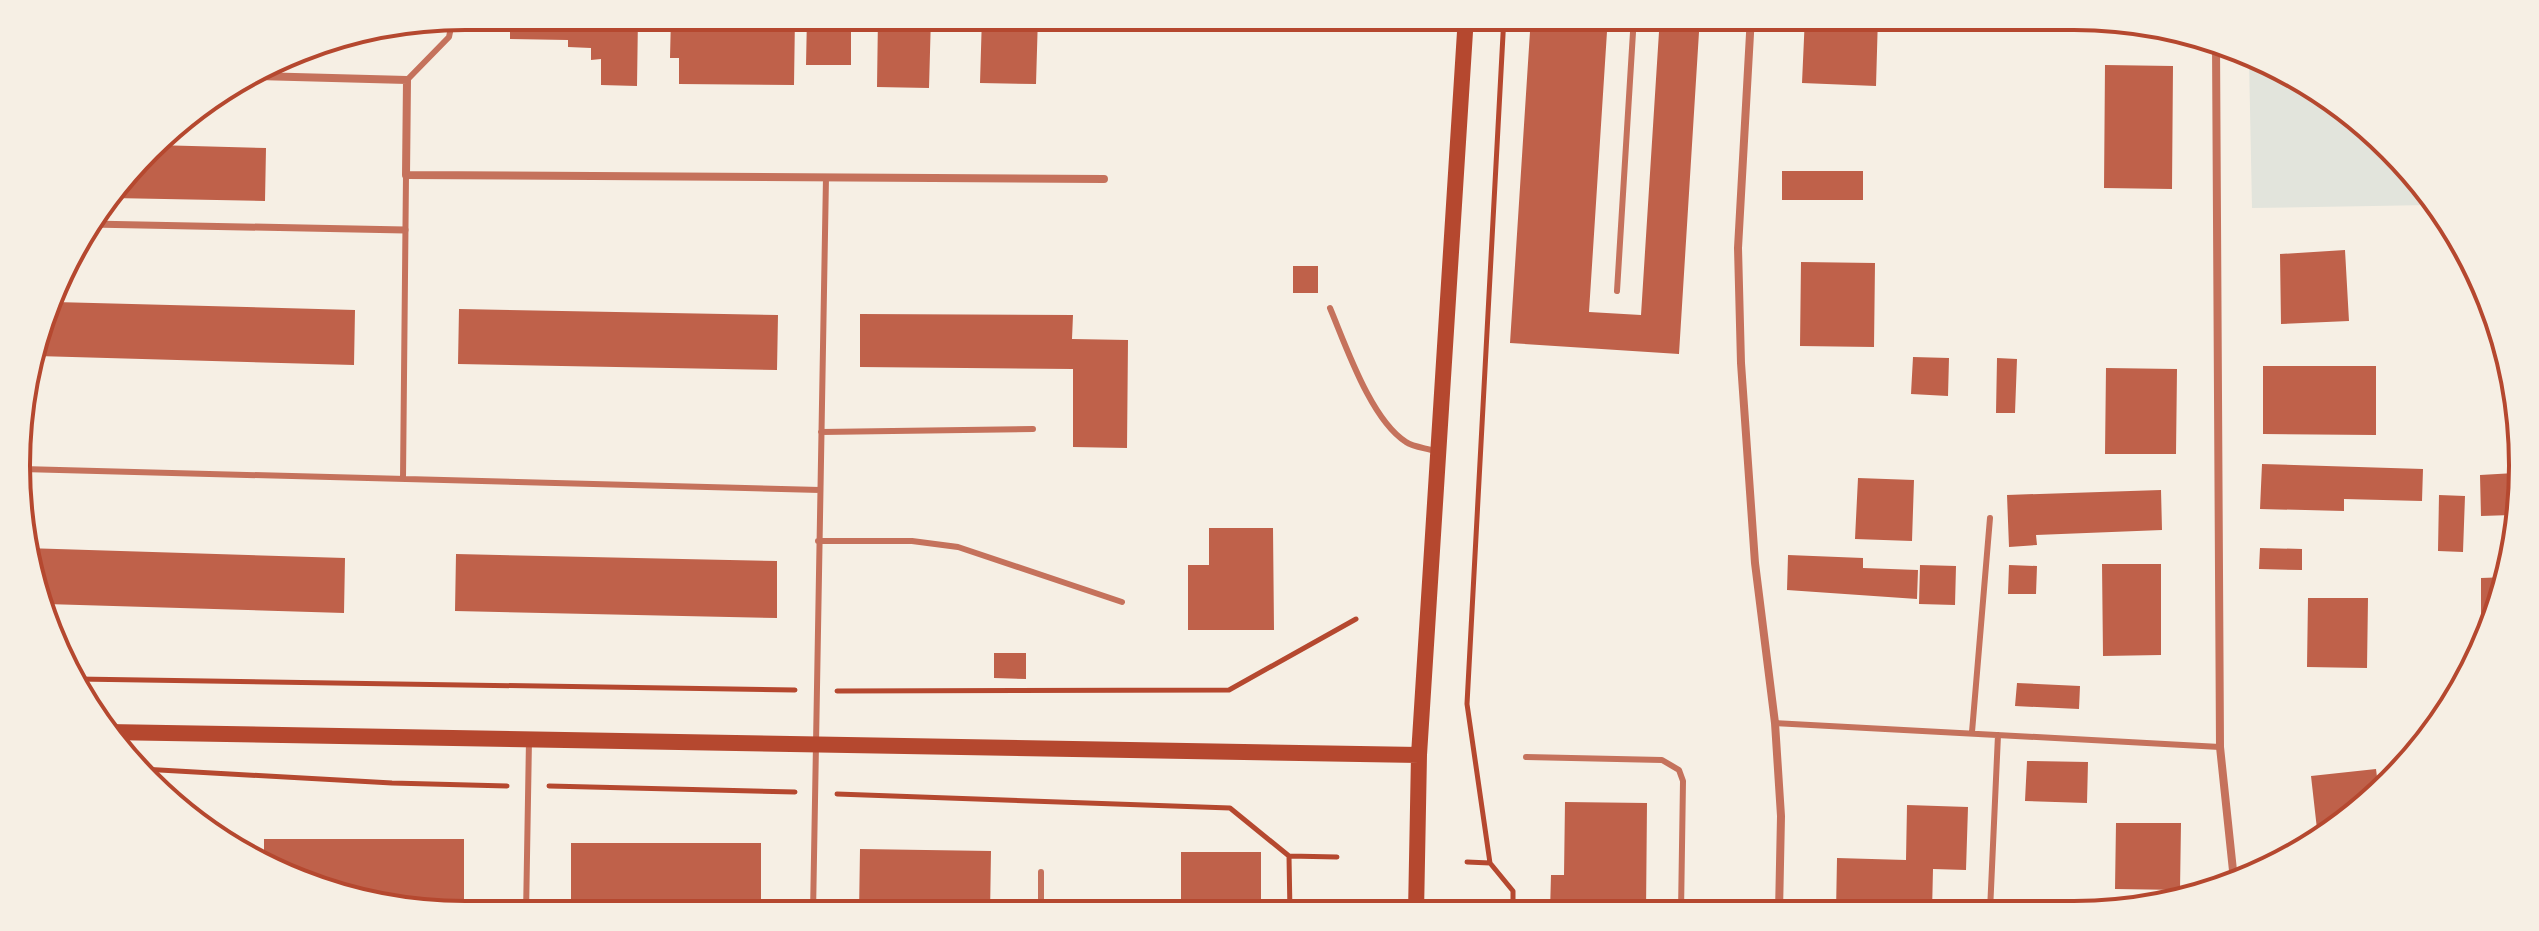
<svg xmlns="http://www.w3.org/2000/svg" width="2539" height="931" font-family="'PT Sans Narrow',sans-serif">
<style>
.green{fill:#e2e4dc}
.building{fill:#bf614a}
.lines{fill:none;stroke-linecap:round;stroke-linejoin:round}
.path{stroke:#b5482f;stroke-width:5}
.service{stroke:#c5725c;stroke-width:6}
.pedestrian{stroke:#c5725c;stroke-width:7}
.minor{stroke:#c5725c;stroke-width:8}
.secondary{stroke:#b5482f;stroke-width:16}
.rim{fill:none;stroke:#b5482f;stroke-width:4}
</style>
<rect width="100%" height="100%" fill="#f6efe4"/>
<!-- green -->
<path class="green" d="M2249,60l98,49 84,96 -179,3z"/>
<!-- building -->
<path class="building" d="M510,16h128l-1,70 -36,-1v-26l-10,1v-12l-23,-1v-7l-58,-1z
M671,16h124l-1,69 -115,-1v-26h-9z
M807,16h44v49h-45z
M878,16h53l-2,72 -52,-1z
M982,16h56l-2,68 -56,-1z
M1531,16h77l-19,296 52,3 19,-299h40l-21,338 -169,-11z
M1805,16h73l-2,70 -74,-3z
M2105,65l68,1 -1,123 -68,-1z
M155,145l111,3 -1,53 -153,-3z
M1782,171h81v29h-81z
M2345,250l4,71 -68,3 -1,-70z
M1801,262l74,1 -1,84 -74,-1z
M1293,266h25v27h-25z
M55,302l300,8 -1,55 -317,-9z
M459,309l319,6 -1,55 -319,-6z
M860,314l213,1 -1,24 56,1 -1,108 -54,-1v-78l-213,-2z
M1913,357l36,1 -1,38 -37,-2z
M1997,358l20,1 -2,54h-19z
M2263,366h113v69l-113,-1z
M2106,368l71,1 -1,85h-71z
M2262,464l161,5 -1,32 -78,-2v12l-84,-2z
M2515,473l-3,42 -31,1 -1,-41z
M1858,478l56,2 -2,61 -57,-2z
M2161,490l1,40 -126,5 1,10 -28,2 -2,-52z
M2439,495l26,1 -2,56 -25,-1z
M1209,528h64l1,102h-86v-65h21z
M25,548l320,10 -1,55 -298,-9z
M2260,548l42,1v21l-43,-1z
M456,554l321,7v57l-322,-7z
M1788,555l75,3v10l55,2 -1,29 -130,-9z
M2102,564h59v91l-58,1z
M1920,565l36,1 -1,39 -36,-1z
M2009,565l28,1 -1,28h-28z
M2508,577l-17,42 -10,1v-42z
M2308,598h60l-1,70 -60,-1z
M994,653h32v26l-32,-1z
M2017,683l63,3 -1,23 -64,-3z
M2027,761l61,1 -1,41 -62,-2z
M2376,769l3,24 -9,10 -52,35 -7,-62z
M1565,802l82,1 -1,109h-96l1,-37h13z
M1907,805l61,2 -2,63 -33,-1 -1,43h-96l1,-54 69,2z
M2116,823h65l-1,67 -65,-1z
M264,839h200v62l-115,-1 -85,-42z
M571,843h190v62h-190z
M860,849l131,2 -1,63h-131z
M1181,852h80v61h-80z"/>
<g class="lines">
<!-- path -->
<path class="path" d="M77,679l718,11
M837,691l392,-1 127,-71
M142,769l250,14 115,3
M549,786l246,6
M837,794l393,14 59,48 1,57
M1289,856l48,1
M1467,862l23,1 23,28v22
M1490,863l-23,-159 37,-688"/>
<!-- service -->
<path class="service" d="M407,80l42,-43 4,-19
M1617,291l17,-275
M1330,308c16,38 41,112 76,134 7,5 20,6 29,9
M821,432l212,-3
M22,469l798,21
M403,479l3,-304
M818,541h94l46,6 164,55
M1775,723l445,24
M1972,732l18,-214
M1526,757l136,3 17,10 4,11 -2,131
M1990,911l8,-176
M813,914l13,-737
M1041,914v-42
M526,915l3,-175"/>
<!-- pedestrian -->
<path class="pedestrian" d="M90,224l315,6"/>
<!-- minor -->
<path class="minor" d="M1751,16l-13,232 3,115 14,200 20,160 6,93 -2,96
M2216,44l4,703 14,133
M257,76l150,4 -1,95 698,4"/>
<!-- secondary -->
<path class="secondary" d="M107,732l1312,23
M1416,913l3,-158 47,-739"/>
</g>
<!-- crop -->
<path d="M0 0H2539V931H0ZM465 30H2074A435 435 0 0 1 2509 465V466A435 435 0 0 1 2074 901H465A435 435 0 0 1 30 466V465A435 435 0 0 1 465 30Z" fill="#f6efe4" fill-rule="evenodd"/>
<path class="rim" d="M465 30H2074A435 435 0 0 1 2509 465V466A435 435 0 0 1 2074 901H465A435 435 0 0 1 30 466V465A435 435 0 0 1 465 30Z"/>
</svg>
